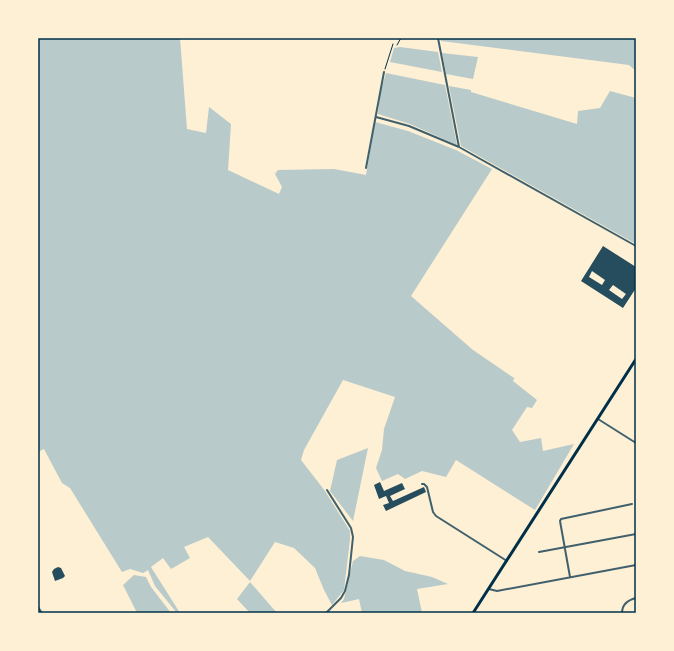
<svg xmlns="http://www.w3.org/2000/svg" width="674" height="651" font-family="Manrope,sans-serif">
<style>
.green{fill:#b9caca}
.building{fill:#264d5e;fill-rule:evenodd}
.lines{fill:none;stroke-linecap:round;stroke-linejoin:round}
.path{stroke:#003049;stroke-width:1}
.minor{stroke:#3f606c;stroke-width:2}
.secondary{stroke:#003049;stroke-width:3}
.neatline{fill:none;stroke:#003049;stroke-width:1.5}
</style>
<rect width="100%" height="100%" fill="#fdf0d5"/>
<!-- green -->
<path class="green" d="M38,38h142l7,91 19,4 3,-26 22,17 -3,46 51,24 3,-7 -7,-13 3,-4 56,-1 32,6 9,-53 33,9 48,19 36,19 -81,127 62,54 41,28 1,-1 -2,4 24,19 -5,8 -5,-1 -15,23 8,12 21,-4 2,13 31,-7 -39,66 -79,-50 -10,17 -24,-6 -17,8 -7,-5 -16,7 -6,-13 6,-18 2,-21 11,-32 -52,-17 -39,70 -3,10 24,31 25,40v8l-6,51 -12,15 -8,-15 -9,-22 -21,-20 -19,-6 -25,39 -42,-44 -24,10 6,11 -19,11 -8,-11 -12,9 29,46h-3l-22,-27 -7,-16 -5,3 -13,-4 -8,3 -52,-84 -8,-5 -18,-34 -6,3z
M440,38h196v33l-7,-6 -188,-24z
M400,47l38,5 4,20 -52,-10 4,-14z
M442,53l36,4 -5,22 -27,-5z
M386,73l59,12 12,60 -47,-21 -32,-10 2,-20z
M449,86l22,4v2l106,32 1,-13 22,-3 10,-17 26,7v146l-175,-98z
M368,448l-15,73 -23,-30 7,-31z
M360,556l24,4 21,11 27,6 16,7 -31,5 5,24h-60l-3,-14 -18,4 3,-4 9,-38z
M134,575l12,2 5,10 20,26h-34l-14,-28z
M250,582l27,31h-27l-13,-14z"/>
<!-- building -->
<path class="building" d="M603,246l33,21v21l-13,20 -42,-27zM592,271l13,9 -3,5 -13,-8zM613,285l13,9 -4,5 -13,-9z
M380,482l4,9 18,-8 3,6 -15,7 3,5 31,-14 2,5 -40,19 -3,-6 6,-2 -3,-7 -7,3 -5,-14z
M58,567l3,1 4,8 -2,2 -8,3 -3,-9 2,-3z"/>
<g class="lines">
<!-- path -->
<path class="path" d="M397,45l4,-7
M385,69l8,-25"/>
<!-- minor -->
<path class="minor" d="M438,38l21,109
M376,117l33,9 50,21 177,99
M366,168l18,-96
M598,419l38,24
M422,484h2l3,3 6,25 3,4 71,45
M539,552l97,-18
M570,577l-10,-56 1,-2 71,-15
M489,589l8,2 139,-26
M38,607l4,6
M326,613l15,-15 4,-7 4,-16 4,-38 -2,-9 -24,-38
M622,613c0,-9 6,-13 14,-15"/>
<!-- secondary -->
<path class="secondary" d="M473,613l163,-254"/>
</g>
<!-- border -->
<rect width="674" height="651" fill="none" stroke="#fdf0d5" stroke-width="78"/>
<rect x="39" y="39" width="596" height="573" class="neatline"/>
</svg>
